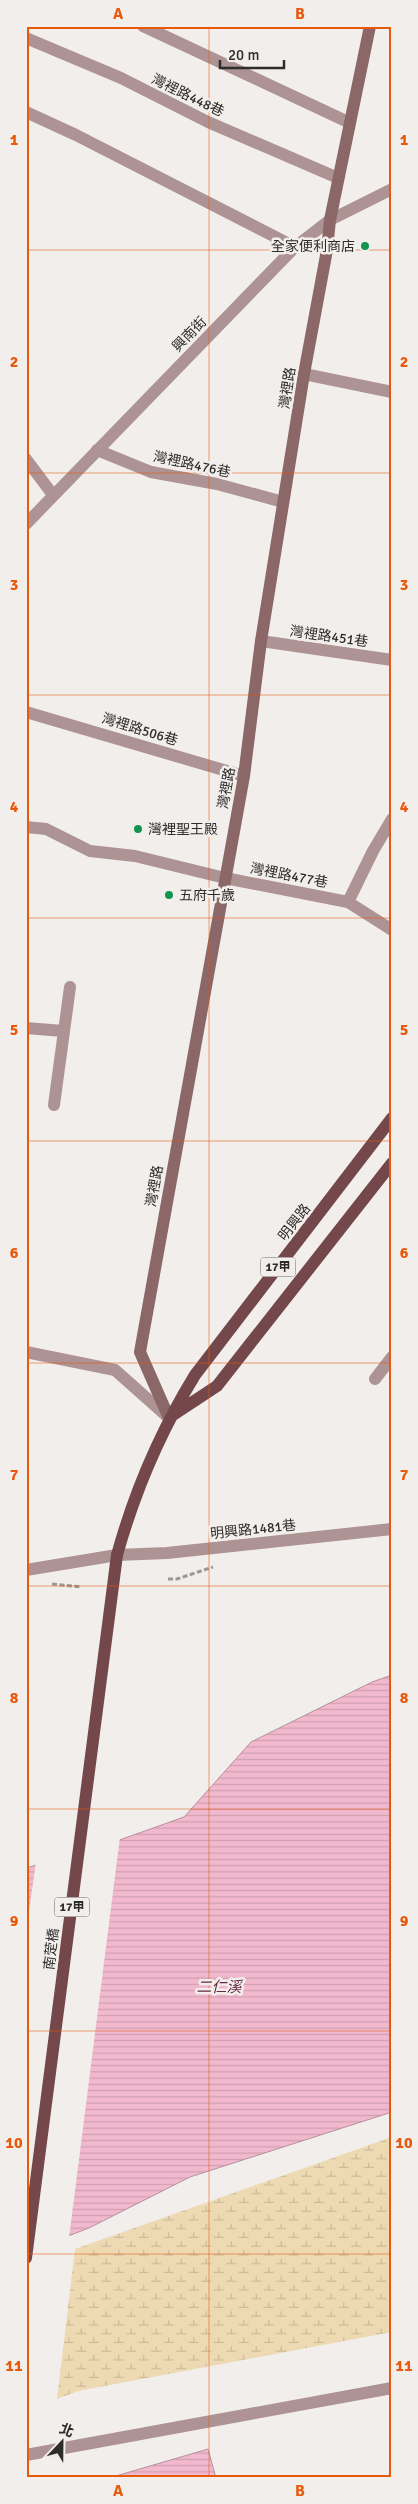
<svg xmlns="http://www.w3.org/2000/svg" width="418" height="2504" font-family="Signika,'Noto Sans TC',sans-serif">
<style>
.wetland{fill:url(#wetland-marsh)}
.water{fill:url(#water-rules);stroke:#b78f9d}
.pier{fill:#f2eeec}
.lines{fill:none;stroke-linecap:round;stroke-linejoin:round}
.path{stroke:#9a9896;stroke-width:3;stroke-dasharray:5 2.5;stroke-linecap:butt}
.lane{stroke:#ad9393;stroke-width:12}
.street{stroke:#ad9393;stroke-width:12}
.secondary{stroke:#8c6768;stroke-width:12}
.primary{stroke:#74484a;stroke-width:12}
.primary-bridge{stroke:#74484a;stroke-width:12}
.grid{fill:none;stroke:#e8590c;stroke-width:1;stroke-opacity:0.55}
.poi-dot{fill:#149451;stroke:#f2eeec;stroke-width:2}
.labels{text-anchor:middle;stroke-width:5;stroke-linejoin:round;paint-order:stroke}
.shield{fill:#f2eeec;stroke:#696766;stroke-width:1}
.shield-label{font-size:12px;font-weight:bold;fill:#2e2d2c}
.street-label{font-size:14px;fill:#2e2d2c;stroke:#f2eeec}
.poi-label{font-size:14px;fill:#2e2d2c;stroke:#f2eeec;text-anchor:start}
.water-label{font-size:15px;font-style:italic;fill:#682745;stroke:#f2eeec}
.neatline{fill:none;stroke:#e8590c;stroke-width:2}
.grid-label{font-size:16px;text-anchor:middle;font-weight:bold;fill:#e8590c}
</style>
<defs>
<pattern id="wetland-marsh" width="20" height="14" patternUnits="userSpaceOnUse" patternTransform="scale(1.25)"><rect width="20" height="14" fill="#eddab3"/><path d="M1 5h8M5 5V1M11 12h8M15 12V8" fill="none" stroke="#ccbb9a"/></pattern>
<pattern id="water-rules" width="6" height="5" patternUnits="userSpaceOnUse" patternTransform="scale(1.25)"><rect width="6" height="5" fill="#f2b9ce"/><path d="M0 2.5h6" fill="none" stroke="#d09fb1"/></pattern>
</defs>
<rect width="100%" height="100%" fill="#f2eeec"/>
<!-- wetland -->
<path class="wetland" d="M392,2137v195l-314,59 -21,8 18,-150z"/>
<!-- water -->
<path class="water" d="M392,1675v437l-202,65 -101,51 -63,24v-384l71,-20 87,-31 67,-75 121,-60z
M208,2449l8,29h-107z"/>
<!-- pier -->
<path class="pier" d="M120,1837l-51,401 -43,16v-321l10,-71z"/>
<g class="lines">
<!-- path -->
<path class="path" d="M168,1579h9l36,-12
M52,1584l29,3"/>
<!-- lane -->
<path class="lane" d="M143,26l205,96
M26,38l95,40 87,44 130,56
M26,112l50,23 219,112
M304,374l88,18
M97,450l54,22 66,12 66,18
M26,459l27,36
M261,641l131,19
M26,712l218,64
M26,827l20,2 44,22 45,5 90,22 123,24 44,28
M348,902l25,-51 19,-32
M26,1028l37,3
M54,1105l16,-118
M375,1379l17,-22
M26,1570l91,-15 50,-2 225,-24"/>
<!-- street -->
<path class="street" d="M26,524l269,-277 35,-27 62,-31
M26,1352l89,18 54,48
M26,2455l366,-67"/>
<!-- secondary -->
<path class="secondary" d="M169,1418l-29,-66 104,-576 17,-135 43,-267 23,-124 3,-30 40,-194"/>
<!-- primary -->
<path class="primary" d="M173,1415l44,-29 175,-223
M117,1555c18,-65 43,-123 78,-180l197,-257"/>
<!-- primary-bridge -->
<path class="primary-bridge" d="M26,2258l91,-703"/>
</g>
<!-- grid -->
<path class="grid" d="M209,26v2452M26,250h366M26,473h366M26,695h366M26,918h366M26,1141h366M26,1363h366M26,1586h366M26,1809h366M26,2031h366M26,2254h366"/>
<!-- markers -->
<g class="poi-dot">
<circle cx="365" cy="246" r="5"/>
<circle cx="138" cy="829" r="5"/>
<circle cx="169" cy="895" r="5"/>
</g>
<g class="labels">
<!-- shield labels -->
<g class="shield">
<rect x="260.5" y="1257.5" width="35" height="19" rx="4"/>
<rect x="54.5" y="1897.5" width="35" height="19" rx="4"/>
</g>
<g class="shield-label">
<text x="278" y="1271">17甲</text>
<text x="72" y="1911">17甲</text>
</g>
<!-- street labels -->
<g class="street-label">
<text transform="translate(188 95) rotate(26)" y="5">灣裡路448巷</text>
<text transform="translate(189 334) rotate(-46)" y="5">興南街</text>
<text transform="translate(287 388) rotate(-81)" y="5">灣裡路</text>
<text transform="translate(192 464) rotate(12)" y="5">灣裡路476巷</text>
<text transform="translate(329 636) rotate(8)" y="5">灣裡路451巷</text>
<text transform="translate(140 729) rotate(17)" y="5">灣裡路506巷</text>
<text transform="translate(226 788) rotate(-80)" y="5">灣裡路</text>
<text transform="translate(289 875) rotate(11)" y="5">灣裡路477巷</text>
<text transform="translate(154 1186) rotate(-80)" y="5">灣裡路</text>
<text transform="translate(294 1222) rotate(-52)" y="5">明興路</text>
<text transform="translate(253 1529) rotate(-6)" y="5">明興路1481巷</text>
<text transform="translate(51 1949) rotate(-83)" y="5">南萣橋</text>
</g>
<!-- poi labels -->
<g class="poi-label">
<text x="355" y="251" text-anchor="end">全家便利商店</text>
<text x="148" y="834">灣裡聖王殿</text>
<text x="179" y="900">五府千歲</text>
</g>
<!-- water labels -->
<g class="water-label">
<text x="219" y="1992">二仁溪</text>
</g>
</g>
<!-- border -->
<rect width="418" height="2504" fill="none" stroke="#f2eeec" stroke-width="55"/>
<!-- north arrow -->
<g transform="translate(62 2442) rotate(22)" stroke="#f2eeec" stroke-width="4" paint-order="stroke">
<path d="M0-4L9 19L0 12L-9 19Z" fill="#2e2d2c"/>
<text y="-8" font-size="14" font-weight="bold" text-anchor="middle" fill="#2e2d2c">北</text>
</g>
<!-- scale -->
<path d="M220 60v8h64v-8" fill="none" stroke="#2e2d2c" stroke-width="2.5"/>
<text x="228" y="60" font-size="15" fill="#2e2d2c" stroke="#f2eeec" stroke-width="4" paint-order="stroke">20 m</text>
<rect x="28" y="28" width="362" height="2448" class="neatline"/>
<g class="grid-label">
<text x="118" y="19">A</text>
<text x="300" y="19">B</text>
<text x="14" y="145">1</text>
<text x="404" y="145">1</text>
<text x="14" y="367">2</text>
<text x="404" y="367">2</text>
<text x="14" y="590">3</text>
<text x="404" y="590">3</text>
<text x="14" y="812">4</text>
<text x="404" y="812">4</text>
<text x="14" y="1035">5</text>
<text x="404" y="1035">5</text>
<text x="14" y="1258">6</text>
<text x="404" y="1258">6</text>
<text x="14" y="1480">7</text>
<text x="404" y="1480">7</text>
<text x="14" y="1703">8</text>
<text x="404" y="1703">8</text>
<text x="14" y="1926">9</text>
<text x="404" y="1926">9</text>
<text x="14" y="2148">10</text>
<text x="404" y="2148">10</text>
<text x="14" y="2371">11</text>
<text x="404" y="2371">11</text>
<text x="118" y="2496">A</text>
<text x="300" y="2496">B</text>
</g>
</svg>
